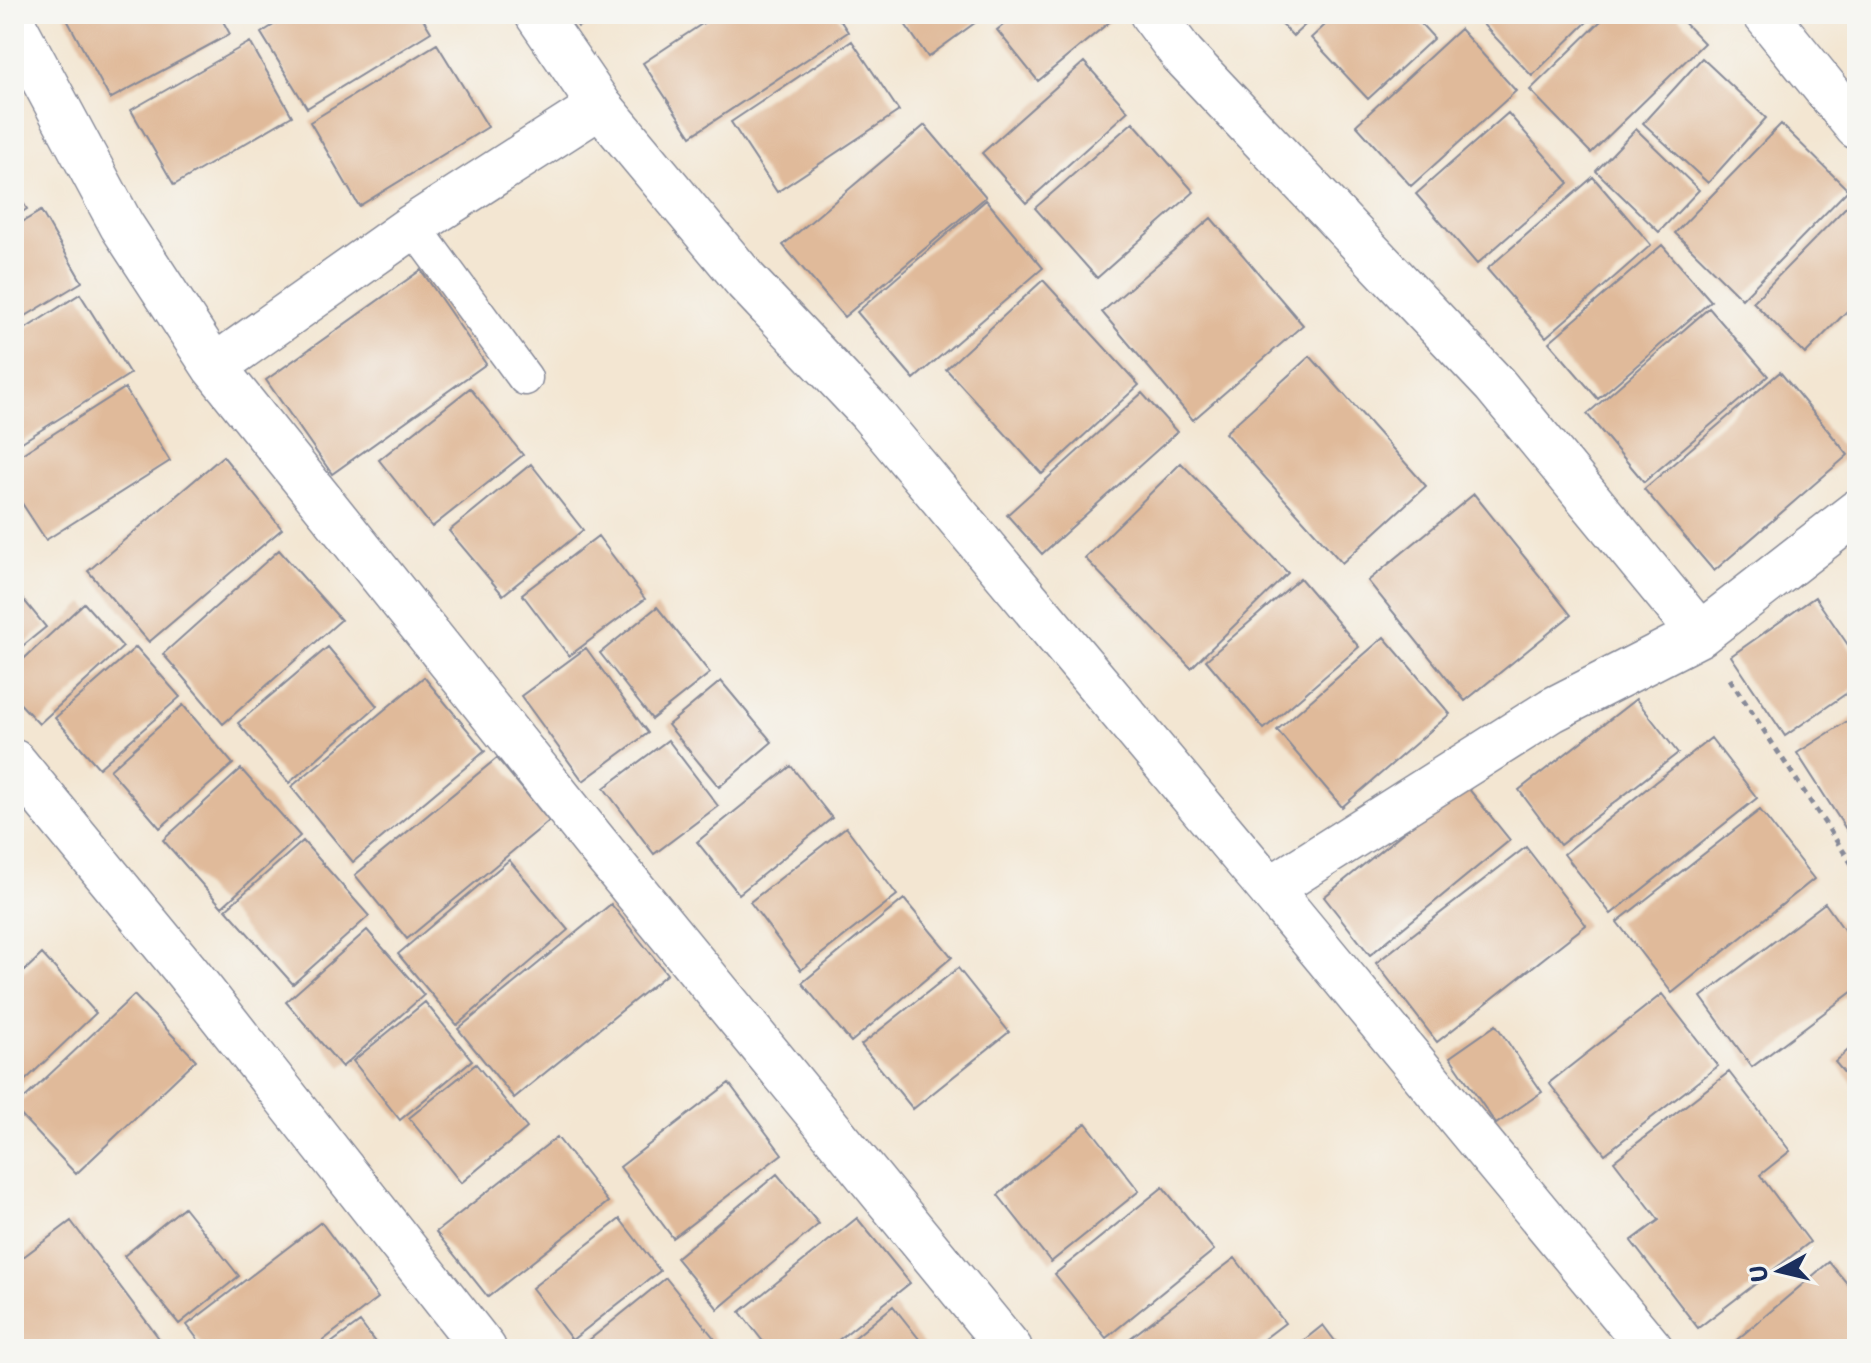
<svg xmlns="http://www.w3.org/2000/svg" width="1871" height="1363" font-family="'Playpen Sans',sans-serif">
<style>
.building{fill:#e0ba9a}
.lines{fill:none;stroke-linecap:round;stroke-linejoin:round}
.service-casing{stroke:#878a98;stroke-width:37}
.minor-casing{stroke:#878a98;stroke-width:47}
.path{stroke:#878a98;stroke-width:5;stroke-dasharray:6 6;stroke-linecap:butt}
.service{stroke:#fff;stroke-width:34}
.minor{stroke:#fff;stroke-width:44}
</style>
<rect width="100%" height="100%" fill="#f6f6f2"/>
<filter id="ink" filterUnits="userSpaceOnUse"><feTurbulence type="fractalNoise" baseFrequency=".0125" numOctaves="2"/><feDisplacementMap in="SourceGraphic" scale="16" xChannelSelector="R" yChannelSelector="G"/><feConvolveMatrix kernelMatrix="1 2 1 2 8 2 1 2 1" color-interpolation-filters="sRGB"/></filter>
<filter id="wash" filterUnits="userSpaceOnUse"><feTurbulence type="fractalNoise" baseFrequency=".006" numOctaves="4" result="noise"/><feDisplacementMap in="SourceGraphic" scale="32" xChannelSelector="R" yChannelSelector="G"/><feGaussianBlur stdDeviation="1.8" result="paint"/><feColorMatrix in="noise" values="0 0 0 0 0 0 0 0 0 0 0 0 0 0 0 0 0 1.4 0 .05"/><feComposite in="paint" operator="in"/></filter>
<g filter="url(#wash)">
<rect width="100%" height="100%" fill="#f3e6d2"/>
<g id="blocks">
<!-- building -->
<path class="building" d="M64,14h155l11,20 -120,65z
M291,14h129l11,18 -124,76 -46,-75z
M570,14h30l-22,13z
M717,14h119l12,18 -157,104 -48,-73z
M898,14h89l-59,43z
M1017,14h92l4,5 -75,62 -41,-51z
M1272,14h45l-24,22z
M1337,14h75l22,24 -66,61 -57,-61z
M1479,14h116l-63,62 -56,-59z
M1608,14h68l28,29 -113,110 -61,-63z
M1460,29l56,62 -105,95 -55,-61z
M852,41l47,70 -122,81 -46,-70z
M250,42l42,74 -118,69 -43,-75z
M437,44l51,83 -129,79 -49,-84z
M1702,58l64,60 -58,65 -65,-60z
M1084,62l44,49 -102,92 -44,-50z
M1508,113l61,70 -92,81 -61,-70z
M1133,122l61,70 -97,86 -62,-70z
M1781,124l67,66 -106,109 -67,-66z
M925,125l61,72 -142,120 -61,-72z
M1636,129l63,61 -40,42 -63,-61z
M1593,177l58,68 -105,92 -59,-68z
M14,189l13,20 -13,8z
M986,200l57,68 -129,111 -57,-67z
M1849,204l8,8v89l-52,53 -52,-52z
M41,211l41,71 -68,41v-96z
M1211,218l92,107 -110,95 -91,-108z
M1662,245l49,56 -113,98 -49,-57z
M421,270l65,94 -154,110 -66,-94z
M1043,280l96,105 -97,89 -96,-105z
M80,294l50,80 -116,73v-111z
M1709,308l59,68 -124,106 -57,-68z
M1310,356l116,130 -84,77 -117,-130z
M1780,372l68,83 -134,116 -70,-82z
M125,388l45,73 -124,79 -32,-49v-32z
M470,388l53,67 -91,72 -53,-67z
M1142,393l35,39 -135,122 -35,-39z
M223,456l59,73 -133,113 -61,-71z
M1181,463l107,110 -97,95 -106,-110z
M531,464l52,66 -80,65 -54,-64z
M1474,494l97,121 -106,86 -97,-120z
M598,536l47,63 -76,57 -47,-62z
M279,550l62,70 -118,104 -60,-70z
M1300,578l59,69 -95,82 -58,-69z
M14,588l32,39 -32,26z
M1815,597l42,61v28l-72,50 -54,-80z
M84,603l39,44 -84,77 -25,-27v-29z
M657,607l53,66 -58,46 -52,-66z
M1384,637l66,77 -108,93 -65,-77z
M136,647l44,50 -81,71 -44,-50z
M328,647l49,59 -88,77 -51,-60z
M586,648l62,85 -65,48 -62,-85z
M424,677l61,74 -132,111 -62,-75z
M721,681l51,61 -53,45 -51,-62z
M1636,699l42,54 -118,92 -41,-55z
M183,705l50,59 -73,64 -50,-58z
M1857,715v131l-60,-93z
M1711,738l46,60 -146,116 -47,-60z
M668,740l50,66 -64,48 -50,-66z
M497,758l52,63 -142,118 -52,-64z
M791,766l41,52 -93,76 -42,-52z
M241,769l59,67 -78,71 -59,-67z
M1464,783l46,57 -140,115 -46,-58z
M1760,810l54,69 -142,114 -55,-71z
M846,827l51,68 -96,75 -51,-68z
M303,841l66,75 -76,68 -67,-75z
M1526,847l60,78 -149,117 -61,-79z
M509,860l59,70 -111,95 -59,-71z
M904,899l48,58 -101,85 -49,-59z
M1825,903l32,45v40l-105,79 -51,-70z
M611,904l56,70 -153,124 -56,-69z
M367,930l57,65 -82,72 -56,-65z
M42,954l54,59 -82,78v-110z
M958,968l51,64 -96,77 -52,-64z
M1662,994l56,72 -113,88 -56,-71z
M134,995l62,65 -120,114 -62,-66z
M425,1002l47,58 -72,60 -47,-59z
M1496,1025l46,67 -46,32 -46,-67z
M1857,1042v46l-22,-26z
M476,1064l51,64 -66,55 -52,-65z
M1729,1072l61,79 -30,24 50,67 -112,86 -67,-87 28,-21 -45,-59z
M729,1083l53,71 -109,84 -53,-71z
M1086,1123l53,68 -88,71 -53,-67z
M557,1137l51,65 -120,95 -52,-65z
M777,1174l42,50 -101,85 -42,-51z
M1163,1187l51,63 -108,88 -51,-64z
M184,1207l55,69 -60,48 -55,-68z
M857,1218l53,65 -83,66h-58l-29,-37z
M620,1219l40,52 -88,69 -40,-52z
M71,1221l96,128h-153v-85z
M321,1222l57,76 -66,51h-107l-18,-24z
M1235,1258l50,65 -34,26h-135z
M1829,1262l28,33v54h-131z
M666,1278l52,65 -8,6h-132z
M893,1306l34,43h-86z
M360,1322l20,27h-57z
M1323,1325l18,24h-48z"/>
</g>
</g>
<g filter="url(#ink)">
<use href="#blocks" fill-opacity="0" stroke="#878a98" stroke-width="2"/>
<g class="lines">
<!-- service casing -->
<g class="service-casing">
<path id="service" d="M413,226l112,152"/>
</g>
<!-- minor casing -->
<g class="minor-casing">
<path id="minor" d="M537,14l63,92 146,175 124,131 400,477 381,460
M1152,14l30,40 313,331 205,249
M1765,14l92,113
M14,25l108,201 92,141 380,474 416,508
M214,367l199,-141 187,-120
M14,762l173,210 297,377
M1270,889l282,-179 148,-76 157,-122"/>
</g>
<!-- path -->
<path class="path" d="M1730,679l127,193"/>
<!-- service -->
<use href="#service" class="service"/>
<!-- minor -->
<use href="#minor" class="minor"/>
</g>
</g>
<!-- margin -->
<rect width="1871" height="1363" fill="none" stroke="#f6f6f2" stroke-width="48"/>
<!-- north arrow -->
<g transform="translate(1779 1271) rotate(262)" stroke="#f6f6f2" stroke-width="6" paint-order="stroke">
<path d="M0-6L14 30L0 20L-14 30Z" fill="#1b2f5e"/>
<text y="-12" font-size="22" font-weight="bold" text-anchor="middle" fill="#1b2f5e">U</text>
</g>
</svg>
